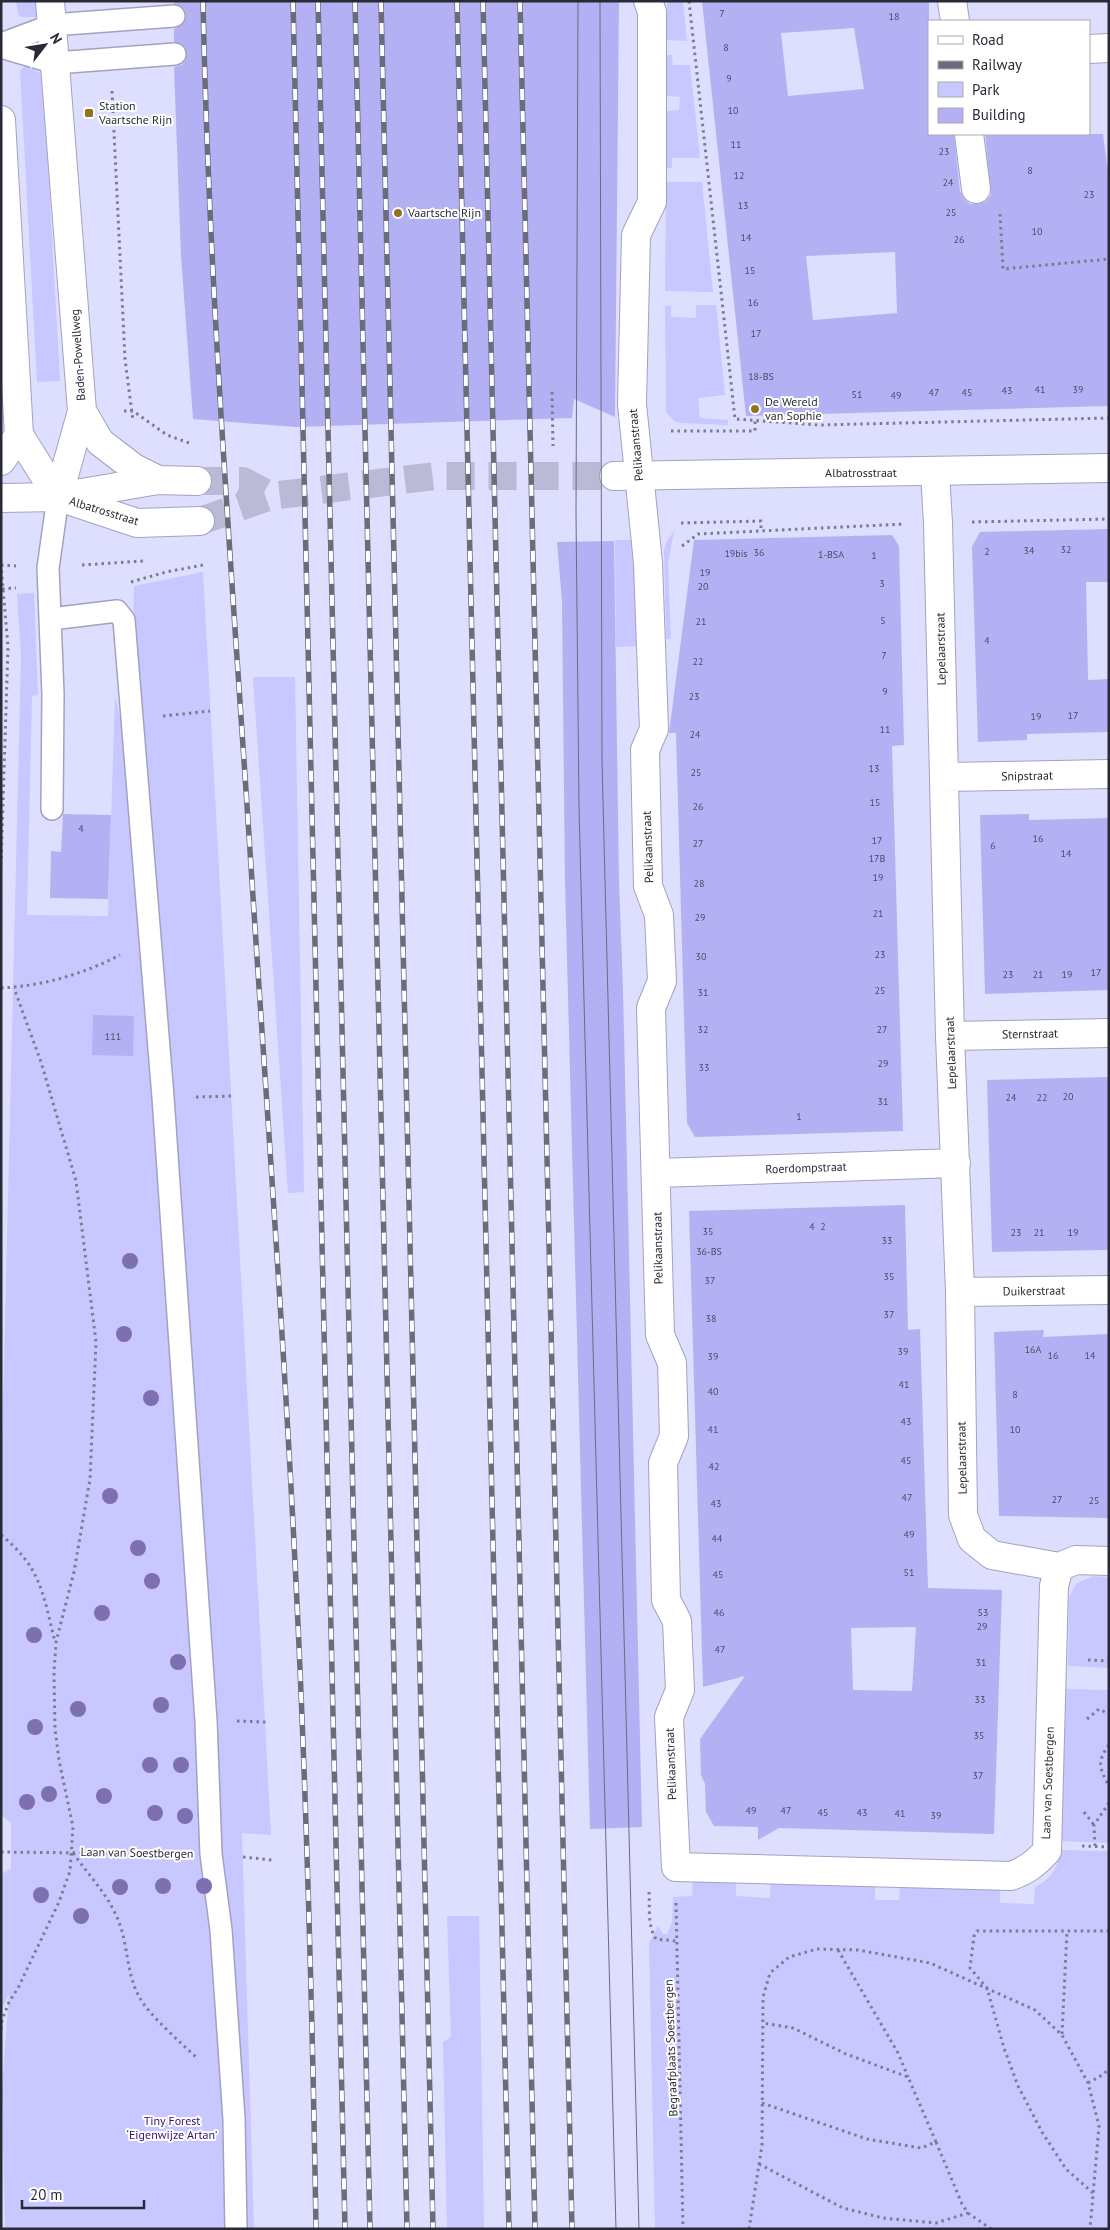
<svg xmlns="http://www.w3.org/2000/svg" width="1110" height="2230" font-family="'PT Sans',sans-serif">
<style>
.green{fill:#c8c7ff}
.building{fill:#b3b1f3;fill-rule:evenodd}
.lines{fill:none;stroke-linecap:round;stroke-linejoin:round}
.secondary-tunnel{stroke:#babad6;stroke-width:28;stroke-dasharray:28 14;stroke-linecap:butt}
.service-casing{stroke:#a2a2c0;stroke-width:24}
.pedestrian-casing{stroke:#a2a2c0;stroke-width:30}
.minor-casing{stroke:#a2a2c0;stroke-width:30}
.secondary-casing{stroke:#a2a2c0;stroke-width:30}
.path{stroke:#7c7c91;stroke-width:3;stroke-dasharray:2.5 4;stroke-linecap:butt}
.service{stroke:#fff;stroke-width:21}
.pedestrian{stroke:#fff;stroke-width:28}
.minor{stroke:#fff;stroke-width:28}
.secondary{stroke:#fff;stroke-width:28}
.tram{stroke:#6b6b7e;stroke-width:1}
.rail-casing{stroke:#6b6b7e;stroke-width:5.5}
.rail{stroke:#fff;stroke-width:4;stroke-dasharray:11;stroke-linecap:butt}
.tree{fill:#7d6fb0}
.poi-dot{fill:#92751b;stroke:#fff;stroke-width:2}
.labels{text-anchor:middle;stroke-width:4;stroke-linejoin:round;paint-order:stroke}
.number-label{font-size:10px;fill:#4c4c65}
.poi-label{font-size:12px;fill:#2a2a36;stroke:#fff;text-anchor:start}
.street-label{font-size:12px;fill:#2a2a36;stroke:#fff}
.park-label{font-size:12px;fill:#2d1471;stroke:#fff}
</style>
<rect width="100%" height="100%" fill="#dedefe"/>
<!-- green -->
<path class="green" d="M16,1h20l1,16h-16l-3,-4z
M667,1h16l4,40 -20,-1z
M667,55h5l1,10h17l10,93h-28v10h-6l1,-57 12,-1 1,-13 -13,-1z
M25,66l18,8 17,307 -23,1 -17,-312z
M666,182h36l11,110 -48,-1z
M696,305h20l9,90 -27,3 2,20 28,2v5l-48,-2 -6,-2 -8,-9 -1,-106h6v11l25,1z
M674,531l-6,31 3,77h-5l-2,-89 3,-9z
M615,540h21l4,106 -24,1z
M203,572l68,1263 -29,-2 12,396h-249l-3,-141 7,-94 -8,17v-137l10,-5v-46l-10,-8v-325l20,-834 -4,-62 17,-1 4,102 -6,1 -5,219 81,1 7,-220 7,31 19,199 20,1 -18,-217 -10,-71 1,-53z
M253,677h42l9,515 -16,1z
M1093,1576l16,1v91l-41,-2 1,-69 7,-13z
M1064,1689l45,1v153l-50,-2z
M1059,1850l50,1v378h-454l-6,-286 9,-17 5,8h4l5,-11 1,-26 19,-1 1,-16 43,1v15l34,2 1,-17 104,3v16h24l1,-15 100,2v16l34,1 1,-17c15,-7 25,-20 24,-37z
M447,1916h32l5,313h-37l-4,-187 8,-5z"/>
<!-- building -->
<path class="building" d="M174,1h445l-4,416 -41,-18 -2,19 -276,9 -103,-8 -12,-163 -7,-189 8,-2 4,-6 -1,-12 -11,-5v-13l7,-3 5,-10 -2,-7 -10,-5z
M702,1h227v133h25l6,57 4,8 6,5h7l8,-2 6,-7 -6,-61h118l6,47v225l-363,10zM854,28l10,61 -76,7 -7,-63zM895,252l2,61 -84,7 -7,-64z
M1109,529v53h-23l2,98 21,-1v53l-82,2v6l-49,2 -6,-195 8,-15z
M892,535l7,11 5,199 -12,1 11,385 -208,6 -8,-14 -11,-390h-7l25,-193z
M614,541l5,341 4,106 19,839 -52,2 -25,-946 -3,-282 -5,-59z
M63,814l48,1 -3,84 -58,-1 1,-47 10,1z
M1029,814v6l80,-2v172l-124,4 -5,-179z
M93,1015l41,1 -1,40 -41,-1z
M1109,1077v173l-117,2 -5,-172z
M905,1205l3,125 12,-1 8,259 74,2 -8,244 -215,-6 -21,12v-13l-44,-1 -8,-14 -1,-28 -4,-9 -1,-36 45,-63 -42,11 -14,-476zM916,1627l-4,64 -59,-1 -2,-62z
M1044,1330l-1,7 66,-3v184l-110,-2 -5,-184z"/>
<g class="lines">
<!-- secondary-tunnel -->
<path class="secondary-tunnel" d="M197,481h46l28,15
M200,521l71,-25 164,-20h179"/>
<!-- service casing -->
<g class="service-casing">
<path id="service" d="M1,44l51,-19 122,-9
M1,47l54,16 120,-9
M51,619l66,-8 7,9 39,477 43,624 5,133 10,76 13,189 2,110
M52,809l1,-115 -5,-126 10,-71"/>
</g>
<!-- pedestrian casing -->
<g class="pedestrian-casing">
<path id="pedestrian" d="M1089,49l20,-1"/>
</g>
<!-- minor casing -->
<g class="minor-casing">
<path id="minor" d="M648,1l4,11v190l-16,33 -4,169 16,159 6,166 -9,21 3,136 11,29 3,66 -11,27 9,327 12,28 2,73 -11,27 3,137 11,21 3,69 -11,27 7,150 335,9c16,-6 25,-13 36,-25l7,-265 5,-19
M952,1l3,20
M969,134l7,55
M935,472l3,51 12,513 10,256 3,223 9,24 20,16 67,12
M944,777l165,-3
M950,1036l159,-3
M657,1173l299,-10
M960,1292l149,-2
M1059,1567l17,-7 33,1"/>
</g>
<!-- secondary casing -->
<g class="secondary-casing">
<path id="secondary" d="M50,1l32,410 -24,86
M1,120l18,315 39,62
M82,411l18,31 34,26 24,12
M1,461l18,-26
M614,476l495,-8
M1,498l57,-1 100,-17 39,1
M62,498l75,25 63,-2"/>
</g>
<!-- path -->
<path class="path" d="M689,1l46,418 84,6 290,-7
M112,91l13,268 8,62
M1000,214l3,55 106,-10
M552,392l1,54
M124,411h9l34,24 22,8
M671,431h84v-10
M972,522l137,-3
M681,523l80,-2v11
M682,546l16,-12 206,-10
M1,565l15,1
M82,565l61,-4
M131,582l35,-10 37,-7
M2,589l14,-1
M163,716l47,-5
M1,865l7,-218 -7,-82
M1,988c42,-2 82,-14 119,-33
M196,1097l37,-1
M1,1535c40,32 42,59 54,107
M1088,1660l21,1
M1087,1719l12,-10 10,5
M237,1721l29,1
M1109,1745c-13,17 -9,24 0,41
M1084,1812l10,13
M1082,1846l27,1
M1095,1846l-1,-21 15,-22
M1,1852l179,2
M73,1853c19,27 39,45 49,78 6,22 6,47 18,67 9,17 41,45 56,59
M243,1857l29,3
M649,1892c1,15 -2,33 7,47l20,2
M676,1903l7,326
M838,1950l60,103 10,24
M1,2029l1,-9 7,-18 9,-14 41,-86 11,-31 3,-44 -14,-67 -4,-31 -1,-57 2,-30 18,-70 16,-93 6,-137 -20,-161 -35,-119 -27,-74
M1062,2034l5,-103
M1088,2083l16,-9 5,-6
M762,2103l105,36 54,9 15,-6 -28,-65 -62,-23 -53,-26 -30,-5
M936,2142l26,62 6,9 23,16
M759,2164l84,44 40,10 53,5 32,-10
M1093,2193l-27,-24 -24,-37 -24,-46 -14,-38 -17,-60 -17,-20 4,-32 3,-5h132
M749,2229l13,-84 1,-148 7,-24 19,-16 28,-8 41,1 72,13 105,47 27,25 26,48 11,43 -9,103"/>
<!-- service -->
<use href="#service" class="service"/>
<!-- pedestrian -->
<use href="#pedestrian" class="pedestrian"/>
<!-- minor -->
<use href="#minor" class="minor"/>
<!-- secondary -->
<use href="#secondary" class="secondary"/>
<!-- tram -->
<path class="tram" d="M578,1l-2,512 3,295 37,1421
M600,1l2,760 37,1468"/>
<!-- rail casing -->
<g class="rail-casing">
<path id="rail" d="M203,1c6,299 31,597 50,896 17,257 36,514 47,772 8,186 13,373 16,560
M293,1l52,2228
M318,1l52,2228
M355,1l52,2228
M381,1l52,2228
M457,1l52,2228
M483,1l52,2228
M520,1l52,2228"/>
</g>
<!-- rail -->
<use href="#rail" class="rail"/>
</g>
<!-- trees -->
<g class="tree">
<circle cx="130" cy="1261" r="8"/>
<circle cx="124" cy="1334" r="8"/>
<circle cx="151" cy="1398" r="8"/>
<circle cx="110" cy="1496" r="8"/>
<circle cx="138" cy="1548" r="8"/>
<circle cx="152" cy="1581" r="8"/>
<circle cx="102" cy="1613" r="8"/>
<circle cx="34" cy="1635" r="8"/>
<circle cx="178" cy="1662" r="8"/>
<circle cx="161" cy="1705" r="8"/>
<circle cx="78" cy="1709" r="8"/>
<circle cx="35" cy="1727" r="8"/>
<circle cx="150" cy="1765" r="8"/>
<circle cx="181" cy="1765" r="8"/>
<circle cx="49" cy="1794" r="8"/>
<circle cx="104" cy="1796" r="8"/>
<circle cx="27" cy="1802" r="8"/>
<circle cx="155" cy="1813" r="8"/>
<circle cx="185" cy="1816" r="8"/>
<circle cx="163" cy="1886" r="8"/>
<circle cx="204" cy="1886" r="8"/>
<circle cx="120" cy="1887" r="8"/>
<circle cx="41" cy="1895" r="8"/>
<circle cx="81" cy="1916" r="8"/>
</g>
<!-- markers -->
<g class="poi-dot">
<rect x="84" y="108" width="10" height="10" rx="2.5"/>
<circle cx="398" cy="213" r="5"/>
<circle cx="755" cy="409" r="5"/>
</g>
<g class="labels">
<!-- number labels -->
<g class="number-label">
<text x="722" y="17">7</text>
<text x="894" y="20">18</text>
<text x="726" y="51">8</text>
<text x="729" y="82">9</text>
<text x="733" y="114">10</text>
<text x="736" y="148">11</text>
<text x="944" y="155">23</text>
<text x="1030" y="174">8</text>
<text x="739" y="179">12</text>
<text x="948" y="186">24</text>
<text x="1089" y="198">23</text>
<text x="743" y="209">13</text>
<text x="951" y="216">25</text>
<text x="1037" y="235">10</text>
<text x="746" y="241">14</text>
<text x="959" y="243">26</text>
<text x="750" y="274">15</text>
<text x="753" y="306">16</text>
<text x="756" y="337">17</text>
<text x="761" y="380">18-BS</text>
<text x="1040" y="393">41</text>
<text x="1078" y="393">39</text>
<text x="1007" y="394">43</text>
<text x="934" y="396">47</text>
<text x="967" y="396">45</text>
<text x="857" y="398">51</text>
<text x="896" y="399">49</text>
<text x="1066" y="553">32</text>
<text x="1029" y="554">34</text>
<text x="987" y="555">2</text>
<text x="759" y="556">36</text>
<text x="736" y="557">19bis</text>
<text x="831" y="558">1-BSA</text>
<text x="874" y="559">1</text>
<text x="705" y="576">19</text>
<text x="882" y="587">3</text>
<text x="703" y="590">20</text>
<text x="883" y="624">5</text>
<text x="701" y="625">21</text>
<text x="987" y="644">4</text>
<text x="884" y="659">7</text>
<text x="698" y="665">22</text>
<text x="885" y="695">9</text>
<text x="694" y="700">23</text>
<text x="1073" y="719">17</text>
<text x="1036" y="720">19</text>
<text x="885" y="733">11</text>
<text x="695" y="738">24</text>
<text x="874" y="772">13</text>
<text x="696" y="776">25</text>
<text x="875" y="806">15</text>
<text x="698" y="810">26</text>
<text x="81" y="832">4</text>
<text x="1038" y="842">16</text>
<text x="877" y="844">17</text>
<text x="698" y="847">27</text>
<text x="993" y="849">6</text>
<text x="1066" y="857">14</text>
<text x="877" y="862">17B</text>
<text x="878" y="881">19</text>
<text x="699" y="887">28</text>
<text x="878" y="917">21</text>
<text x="700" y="921">29</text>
<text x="880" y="958">23</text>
<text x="701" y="960">30</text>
<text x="1096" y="976">17</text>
<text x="1008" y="978">23</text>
<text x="1038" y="978">21</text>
<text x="1067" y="978">19</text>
<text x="880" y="994">25</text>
<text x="703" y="996">31</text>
<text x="703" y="1033">32</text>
<text x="882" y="1033">27</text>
<text x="113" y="1040">111</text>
<text x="883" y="1067">29</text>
<text x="704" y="1071">33</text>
<text x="1068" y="1100">20</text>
<text x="1011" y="1101">24</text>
<text x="1042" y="1101">22</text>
<text x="883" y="1105">31</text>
<text x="799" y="1120">1</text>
<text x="812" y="1230">4</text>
<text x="823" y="1230">2</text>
<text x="708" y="1235">35</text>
<text x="1016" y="1236">23</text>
<text x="1039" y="1236">21</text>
<text x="1073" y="1236">19</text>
<text x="887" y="1244">33</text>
<text x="709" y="1255">36-BS</text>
<text x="889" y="1280">35</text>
<text x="710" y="1284">37</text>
<text x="889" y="1318">37</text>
<text x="711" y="1322">38</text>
<text x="1033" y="1353">16A</text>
<text x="903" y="1355">39</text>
<text x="1053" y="1359">16</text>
<text x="1090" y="1359">14</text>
<text x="713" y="1360">39</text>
<text x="904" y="1388">41</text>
<text x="713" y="1395">40</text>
<text x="1015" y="1398">8</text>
<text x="906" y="1425">43</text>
<text x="713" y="1433">41</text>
<text x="1015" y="1433">10</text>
<text x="906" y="1464">45</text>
<text x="714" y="1470">42</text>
<text x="907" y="1501">47</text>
<text x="1057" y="1503">27</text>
<text x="1094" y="1504">25</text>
<text x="716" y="1507">43</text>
<text x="909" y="1538">49</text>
<text x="717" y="1542">44</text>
<text x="909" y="1576">51</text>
<text x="718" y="1578">45</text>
<text x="719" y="1616">46</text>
<text x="983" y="1616">53</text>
<text x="982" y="1630">29</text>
<text x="720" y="1653">47</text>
<text x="981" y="1666">31</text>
<text x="980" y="1703">33</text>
<text x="979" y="1739">35</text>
<text x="978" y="1779">37</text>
<text x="751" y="1814">49</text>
<text x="786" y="1814">47</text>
<text x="823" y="1816">45</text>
<text x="862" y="1816">43</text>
<text x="900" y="1817">41</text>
<text x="936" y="1819">39</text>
</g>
<!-- poi labels -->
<g class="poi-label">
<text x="99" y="110">Station<tspan x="99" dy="14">Vaartsche Rijn</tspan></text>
<text x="408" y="217">Vaartsche Rijn</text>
<text x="765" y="406">De Wereld<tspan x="765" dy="14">van Sophie</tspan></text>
</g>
<!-- street labels -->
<g class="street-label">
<text transform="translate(78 355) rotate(-94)" y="4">Baden-Powellweg</text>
<text transform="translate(636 445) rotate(-95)" y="4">Pelikaanstraat</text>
<text x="861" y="477">Albatrosstraat</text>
<text transform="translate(104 511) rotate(17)" y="4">Albatrosstraat</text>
<text transform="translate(941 649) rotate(-91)" y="4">Lepelaarstraat</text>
<text transform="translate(1027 776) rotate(-1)" y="4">Snipstraat</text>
<text transform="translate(648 847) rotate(-92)" y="4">Pelikaanstraat</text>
<text transform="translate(1030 1034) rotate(-1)" y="4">Sternstraat</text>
<text transform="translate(951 1053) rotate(-92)" y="4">Lepelaarstraat</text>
<text transform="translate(806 1168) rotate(-2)" y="4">Roerdompstraat</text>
<text transform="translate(658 1248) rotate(-91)" y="4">Pelikaanstraat</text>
<text transform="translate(1034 1291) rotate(-1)" y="4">Duikerstraat</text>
<text transform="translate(962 1458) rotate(-91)" y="4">Lepelaarstraat</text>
<text transform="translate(671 1764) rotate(-92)" y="4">Pelikaanstraat</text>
<text transform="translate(1048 1783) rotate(-88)" y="4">Laan van Soestbergen</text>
<text transform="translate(137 1853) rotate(1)" y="4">Laan van Soestbergen</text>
<text transform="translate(671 2048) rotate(-92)" y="4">Begraafplaats Soestbergen</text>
</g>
<!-- park labels -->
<g class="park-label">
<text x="172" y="2125">Tiny Forest<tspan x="172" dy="14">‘Eigenwijze Artan’</tspan></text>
</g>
</g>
<!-- border -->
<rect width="1110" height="2230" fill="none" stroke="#2a2a36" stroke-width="5"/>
<!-- legend -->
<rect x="928" y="20" width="162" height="115" fill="#ffffff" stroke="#aaaaaf"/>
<rect x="938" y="36" width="25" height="8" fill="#ffffff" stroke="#aaaaaf"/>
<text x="972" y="45" font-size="15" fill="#2a2a36">Road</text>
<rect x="938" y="61" width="25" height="8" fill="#6b6b7e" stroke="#aaaaaf"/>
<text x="972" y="70" font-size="15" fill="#2a2a36">Railway</text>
<rect x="938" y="82" width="25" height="15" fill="#c8c7ff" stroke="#aaaaaf"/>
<text x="972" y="95" font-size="15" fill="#2a2a36">Park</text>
<rect x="938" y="108" width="25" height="15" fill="#b3b1f3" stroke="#aaaaaf"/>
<text x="972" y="120" font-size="15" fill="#2a2a36">Building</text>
<!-- north arrow -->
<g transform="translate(45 45) rotate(59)" stroke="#ffffff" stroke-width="4" paint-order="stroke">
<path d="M0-4L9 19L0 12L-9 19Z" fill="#2a2a36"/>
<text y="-8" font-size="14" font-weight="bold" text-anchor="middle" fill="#2a2a36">N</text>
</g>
<!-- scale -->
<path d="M22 2200v8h122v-8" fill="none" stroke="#2a2a36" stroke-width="2.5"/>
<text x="30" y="2200" font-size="15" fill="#2a2a36" stroke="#ffffff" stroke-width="4" paint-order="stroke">20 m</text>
</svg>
